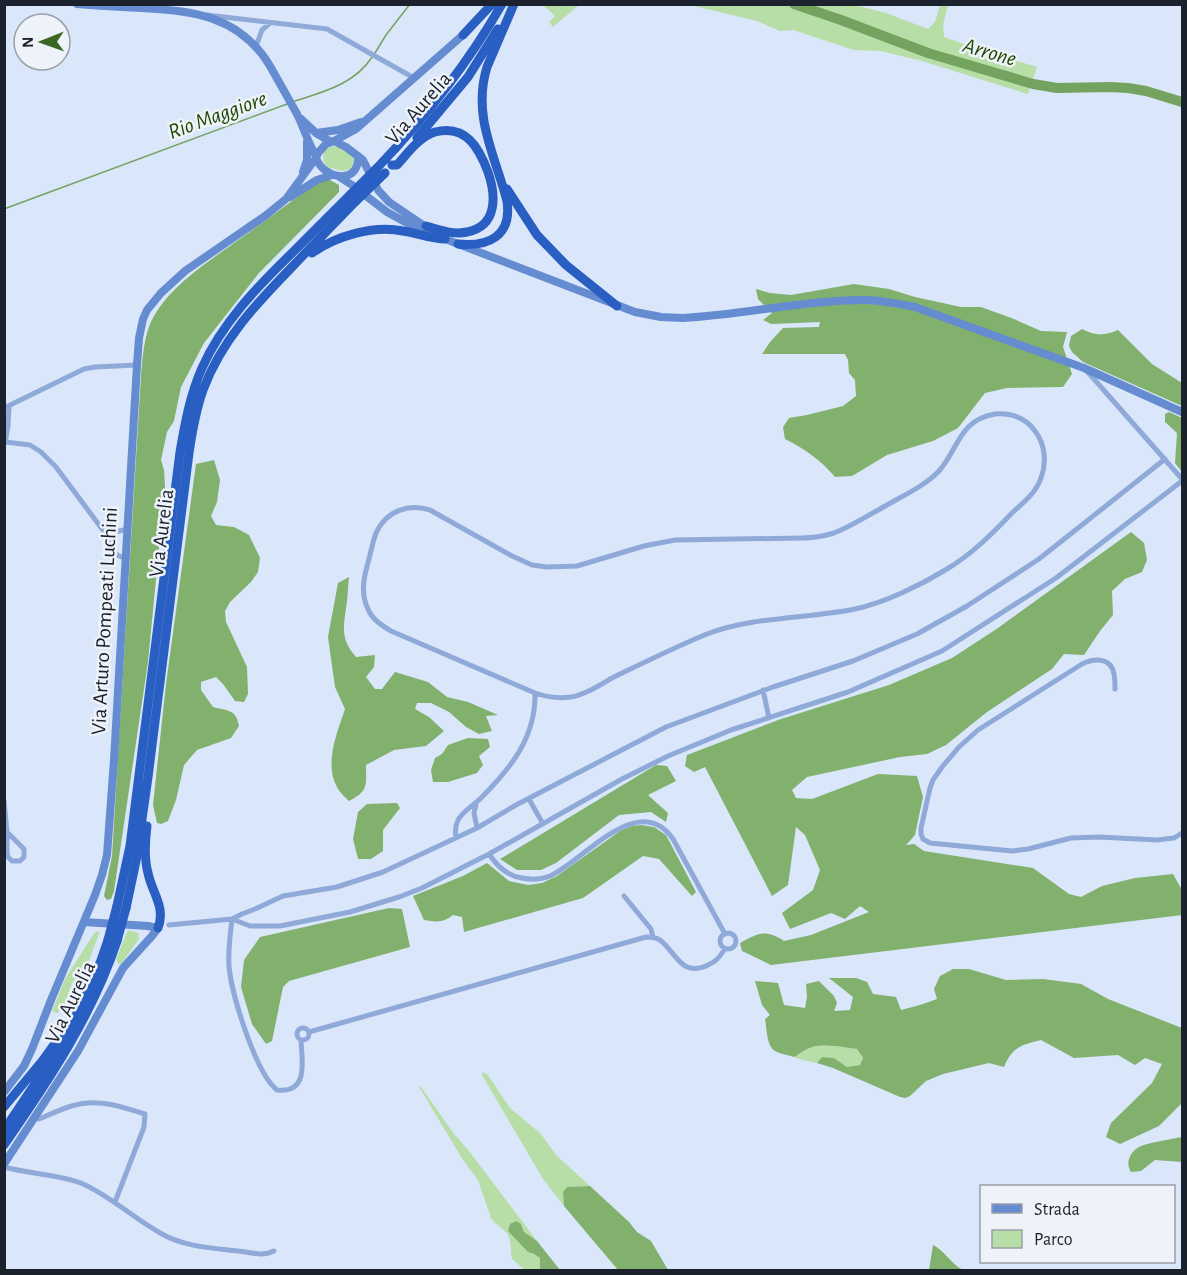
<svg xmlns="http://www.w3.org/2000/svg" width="1187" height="1275" font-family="'Alegreya Sans',sans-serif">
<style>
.green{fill:#b7dea7}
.forest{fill:#81b16d}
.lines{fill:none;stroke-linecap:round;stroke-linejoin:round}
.stream{stroke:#74a360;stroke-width:1.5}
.river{stroke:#74a360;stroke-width:10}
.street{stroke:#8fa9d9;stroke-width:5}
.secondary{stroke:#658bd0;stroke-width:8}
.highway{stroke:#295ec2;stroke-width:9}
.highway-bridge{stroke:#295ec2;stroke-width:9}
.labels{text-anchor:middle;stroke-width:5;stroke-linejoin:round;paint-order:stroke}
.street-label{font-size:21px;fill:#1b212d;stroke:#eef2f9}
.water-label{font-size:22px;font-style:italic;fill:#1d4900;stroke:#eef2f9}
</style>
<rect width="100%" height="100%" fill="#dae6f9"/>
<!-- green -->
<path class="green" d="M543,5h36l-26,22 -4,-5 6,-6z
M690,5h165l31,8 42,16 7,-7 5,-17h8l-5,20 1,12 52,18 41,12 -9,27 -106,-33 -41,-10 -27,-1 -61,-20 -13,1 -23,-10z
M332,146c14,2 27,6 19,23l-8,2 -16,-4c-6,-8 -6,-17 5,-21z
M128,930l10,3 1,6 -18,25h-3l-2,-5z
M100,931l-13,35 -15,17 -9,26 -6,4 -5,-2 13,-32 30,-47z
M830,1045l27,4 6,10 -3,6 -13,2 -13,-9 -12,-1 -5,6 -15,-3 -8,-3 6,-3 8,-7z
M483,1072l4,2 23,34 30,25 17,23 33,30 -23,1 -4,5 1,14 -21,-27 -61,-104z
M418,1085l3,2 33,47 15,17 68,90 -13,-9 -3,-9c1,8 -1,22 5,27 4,3 10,5 15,8l-1,12h-15l-13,-11c-2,-8 0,-17 -4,-24 -4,-7 -13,-10 -17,-17l-13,-38 -15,-20z"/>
<!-- forest -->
<path class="forest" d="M328,179l11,6v7l-80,81 -55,70 -23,44 -7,34 -7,11 -6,28 3,10 1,16 -17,176 -34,229 -3,8 -4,1 -3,-4 8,-40 27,-447c2,-23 2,-61 10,-82 14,-38 61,-66 92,-89 25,-18 50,-36 75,-55z
M854,284l35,5 26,8 46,10h20l33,12 27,12 26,1 -4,15 9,27 -9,13 -56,1 -22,5 -27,35 -25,13 -46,14 -35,21 -17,1c-14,-17 -30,-28 -50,-38l-2,-12 6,-9 18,-3 36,-9 13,-10 -1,-16 -6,-7 -1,-13 -3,-6h-83l8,-12 13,-14 36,-1 1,-5 -49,2 -8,-4 9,-7 -14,-14 -2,-10 14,4 21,2z
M1082,329c13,7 22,7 36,1l34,34 30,19v23l-99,-44 -11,-10 -3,-6 2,-10z
M1169,412l13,6v54l-7,-9 2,-30 -12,-11v-8z
M214,460l6,20 -3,22 -6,14 5,9 18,2 15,8 11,23 -2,14 -7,10 -21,20 -5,9 1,11 21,45 1,27 -4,8 -9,-1 -12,-17 -7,-7 -15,5v8l12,17c15,4 23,2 26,19l-8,12 -34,12 -13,15 -8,35 -8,21 -7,3 -4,-1 -4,-18 13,-121 30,-220z
M1131,532l13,11 3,17 -5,12 -17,7 -13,12 1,24 -13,16 -16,24 -20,-1 -12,15 -65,43 -41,33 -19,9 -27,3 -93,20 -15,13 4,8 16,1 66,-25 39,2 6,21 -8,38 -9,10 8,-1 10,7 109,17 36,26 12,3 21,-11 33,-8 38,-4 9,16v25l-411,50 -29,-14 -2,-8c19,-10 25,-14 44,-2l27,-6 58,-23 -9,-6 -15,13 -14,-6 -41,16 -8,-16 31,-23 7,-20 -15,-35 -9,-8 -8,58 -16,11 -67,-129 -11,5 -9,-6 2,-11 91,-35 111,-35 63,-27 46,-30z
M349,577c-1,8 -1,16 -2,24 -3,24 -8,37 9,56l19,-2 -1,12 -8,10 9,12h7l13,-17 33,10 19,15 21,5 30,13 -12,1 6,15 -13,3 -13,-7 -17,-15 -18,-9h-14l-2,6 14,8 15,14 -18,15 -32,4 -28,15c0,20 3,26 -17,36 -4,-4 -10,-9 -12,-14 -13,-24 0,-54 8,-78l-10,-22 -7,-50 10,-54z
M468,738l20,1 2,8 -11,9 4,9 -6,8 -29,9h-15l-2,-12 4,-12 7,-4 6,-9z
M656,765l11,1 9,15 -28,14 20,18 -2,9 -15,-10 -32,3 -63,48 -15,7h-24l-17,-11z
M397,803l3,5 -17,22v21l-12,8h-13l-5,-20 5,-27 9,-8z
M641,825l13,2 12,8 30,57 -4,4 -33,-37 -16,-3 -60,42 -119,34 -2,-15 -9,-2c-10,8 -17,7 -29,5l-11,-24 50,-20 24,-13 22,18 19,4 14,-2 15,-7 63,-45 12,-5z
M389,908l13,1 8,38 -121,34 -6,6 -11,54 -6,3 -14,-20 -11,-37 3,-27 16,-23z
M953,969h16l37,11 37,-1 38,5 27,15 74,29v75l-23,23 -39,18 -14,-7 5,-14 41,-40 10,-19 -17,-6 -10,7 -17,-10 -44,3 -33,-18c-20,5 -29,7 -37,27l-15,-4 -46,11 -17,7 -16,15 -5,2 -5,-1 -67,-29 -16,-5 5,-6 12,1 13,9 13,-2 3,-7 -6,-9c-14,-2 -39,-7 -50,0 -5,2 -8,6 -13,8 -5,-2 -14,-3 -19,-6 -9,-6 -8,-23 -10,-32l5,-4 -8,-10 -7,-24 23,2 6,22 21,3 2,-11 -1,-13 13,-3 15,15 3,7 -3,8 16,-1 3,-13 -24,-19h27l11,4 6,12 23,3 5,13 19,-5 17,-6 -3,-10 6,-13z
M1182,1137v25l-27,-2 -14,11 -10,1c-6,-9 -1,-20 8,-25 7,-4 34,-8 43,-10z
M590,1186l39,36 8,10 14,9 17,29h-50l-54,-64 -1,-14 4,-5z
M516,1221l5,3 3,8 13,9 23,29h-20v-12l-6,-4 -6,-2 -20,-21 2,-7z
M933,1245c12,6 18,19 30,25h-34z"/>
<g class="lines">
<!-- stream -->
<path class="stream" d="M375,53l11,-18 24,-31
M295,101c28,-9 60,-17 77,-44
M4,209l283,-105"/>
<!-- river -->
<path class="river" d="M794,4l47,16 87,33 105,31 24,4 53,-1 18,1 18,3 36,11"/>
<!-- street -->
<path class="street" d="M207,15l120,14 87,49
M256,46l6,-16 8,-7
M1086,370l96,109
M4,408l80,-39 11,-2 42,-2
M995,414c16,-1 30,3 40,17 10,13 12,31 6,47 -5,15 -18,25 -29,35 -20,21 -40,41 -65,56 -26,16 -63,34 -92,40 -49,10 -100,7 -148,25 -32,13 -64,29 -95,44 -12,7 -27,17 -41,19 -12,2 -24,0 -36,-4l-144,-62c-10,-6 -19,-12 -23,-22 -8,-16 -4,-33 1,-50 2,-8 4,-18 7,-26 10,-22 32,-30 54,-23l82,46 20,9 15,2 30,-1 67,-20 31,-6 127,-2c11,0 22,-2 32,-5 16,-6 31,-16 46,-24 18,-11 44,-22 59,-38 20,-23 20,-51 56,-57z
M6,442l24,3 11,7 15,15 52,70
M5,443l3,-17 1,-20
M126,558c-11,-2 -17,-8 -18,-20l3,-5 17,-4
M1115,689c0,-5 0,-11 -1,-15 -3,-17 -20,-16 -32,-10l-104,66 -19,17 -17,20 -9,13 -3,8 -9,40v6l2,5 7,4 82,8 16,-2 43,-11 28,-1 58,3 17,-2 8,-5
M763,690l6,28
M529,799l14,25
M4,801l3,31v20l1,5 4,4h8l4,-4v-8l-17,-17
M476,804l-2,9 3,15
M456,838c-1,-6 -1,-12 2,-18 5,-9 16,-15 23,-22 30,-30 55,-61 54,-105
M489,854c8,12 18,22 33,24 10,2 18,2 28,-2 33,-14 88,-87 123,-37l52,95
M624,896l27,33 2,8
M169,925l63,-6 18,7h30l70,-14 49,-15 23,-9 67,-34 133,-75 46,-23 63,-26 117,-38 94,-41 114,-73 126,-97
M720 941a8 8 0 1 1 16 0a8 8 0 1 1-16 0Z
M297 1034a6 6 0 1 1 12 0a6 6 0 1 1-12 0Z
M309,1032l337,-95c5,0 10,0 14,3 16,12 21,38 48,25 8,-3 13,-9 17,-17
M301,1040c1,21 8,54 -24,50 -21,-16 -46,-97 -48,-124 -1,-16 1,-31 3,-47l10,-5 13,-5 28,-13 54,-9 46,-15 94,-44 39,-23 150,-78 107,-40 80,-26 64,-27 50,-28 72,-47 126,-100
M35,1117l4,2c19,-8 38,-18 59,-16 16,0 32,7 47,11l-1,13 -29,75
M4,1167c26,7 52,7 77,16 30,13 53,36 81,51 23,13 51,14 76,17 13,1 24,6 36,0"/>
<!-- secondary -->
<path class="secondary" d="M77,4c22,2 43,3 65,4 52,3 98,8 128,58 9,16 18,32 27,48 7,14 11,29 19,42
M301,119l15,14 15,9
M316,133l22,-3 23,-8
M334,141l12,6 17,13 15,30 11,12 40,27
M358,156c2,29 -34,24 -42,2l2,-5 8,-9 8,-3 22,-12 107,-94
M303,172l4,-12v-18
M338,176l14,9 35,27 20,11 51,21 177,68 26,5 22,1c60,-3 120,-18 181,-18 17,0 34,4 51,7l169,61 98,44
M290,197l27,-17 15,-5
M4,1092l20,-26 8,-17 19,-49 44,-105 7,-20 5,-20 7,-95 23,-395 2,-27 4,-19 4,-9 14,-17 24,-22 80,-55 21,-17 30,-41
M4,1164l74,-113 45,-83 29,-32 6,-8 -10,-2 -64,-4"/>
<!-- highway -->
<path class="highway" d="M463,35l29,-31
M417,138l51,-61 30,-48
M392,165h5c11,-12 22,-28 38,-33 31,-8 44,16 53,40 8,23 10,54 -21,60 -13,3 -28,-2 -41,-6
M377,168c48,-50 90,-103 125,-164
M507,189l30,46 29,30 51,41
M458,244c31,3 54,-8 49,-43 -12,-46 -35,-85 -20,-134l27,-63
M312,253c24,-17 61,-28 91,-22 14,2 28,8 42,8
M147,826c-2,15 -3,32 1,47 4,20 18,34 10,55
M117,906l13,-60 50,-394c5,-29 10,-57 22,-84 20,-45 55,-81 90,-115 19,-19 39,-39 58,-58
M126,908l10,-47 12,-84 41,-324c3,-21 7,-43 14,-63 18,-49 53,-86 89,-123 21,-22 43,-44 64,-66
M4,1107l39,-47 10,-14
M4,1130c41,-60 82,-120 104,-190
M4,1145c45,-65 88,-129 113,-204"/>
<!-- highway-bridge -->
<path class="highway-bridge" d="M350,195l27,-27
M356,201l29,-28
M108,940l9,-34
M117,941l9,-33"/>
</g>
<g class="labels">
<!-- street labels -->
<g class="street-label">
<text transform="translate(418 108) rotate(-49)" y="7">Via Aurelia</text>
<text transform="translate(161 533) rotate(-83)" y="7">Via Aurelia</text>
<text transform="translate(104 621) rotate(-87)" y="7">Via Arturo Pompeati Luchini</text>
<text transform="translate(70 1002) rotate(-64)" y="7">Via Aurelia</text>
</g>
<!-- water labels -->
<g class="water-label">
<text transform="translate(990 51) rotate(16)" y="8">Arrone</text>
<text transform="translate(217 114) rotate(-20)" y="8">Rio Maggiore</text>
</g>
</g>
<!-- border -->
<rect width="1187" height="1275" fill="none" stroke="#1b212d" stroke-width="12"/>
<!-- legend -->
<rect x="980" y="1185" width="195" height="78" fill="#eef2f9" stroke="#9a9ea7" stroke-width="1.5"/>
<rect x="992" y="1204" width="30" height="9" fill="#658bd0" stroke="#9a9ea7" stroke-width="1.5"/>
<text x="1034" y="1215" font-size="18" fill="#1b212d">Strada</text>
<rect x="992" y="1230" width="30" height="18" fill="#b7dea7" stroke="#9a9ea7" stroke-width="1.5"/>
<text x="1034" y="1245" font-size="18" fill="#1b212d">Parco</text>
<!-- north arrow -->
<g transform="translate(42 42) rotate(269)"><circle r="28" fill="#eef2f9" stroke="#9a9ea7" stroke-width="1.5"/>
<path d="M0-4.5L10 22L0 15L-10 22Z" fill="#3b6725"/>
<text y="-9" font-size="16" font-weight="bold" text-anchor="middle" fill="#1b212d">N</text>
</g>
</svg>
